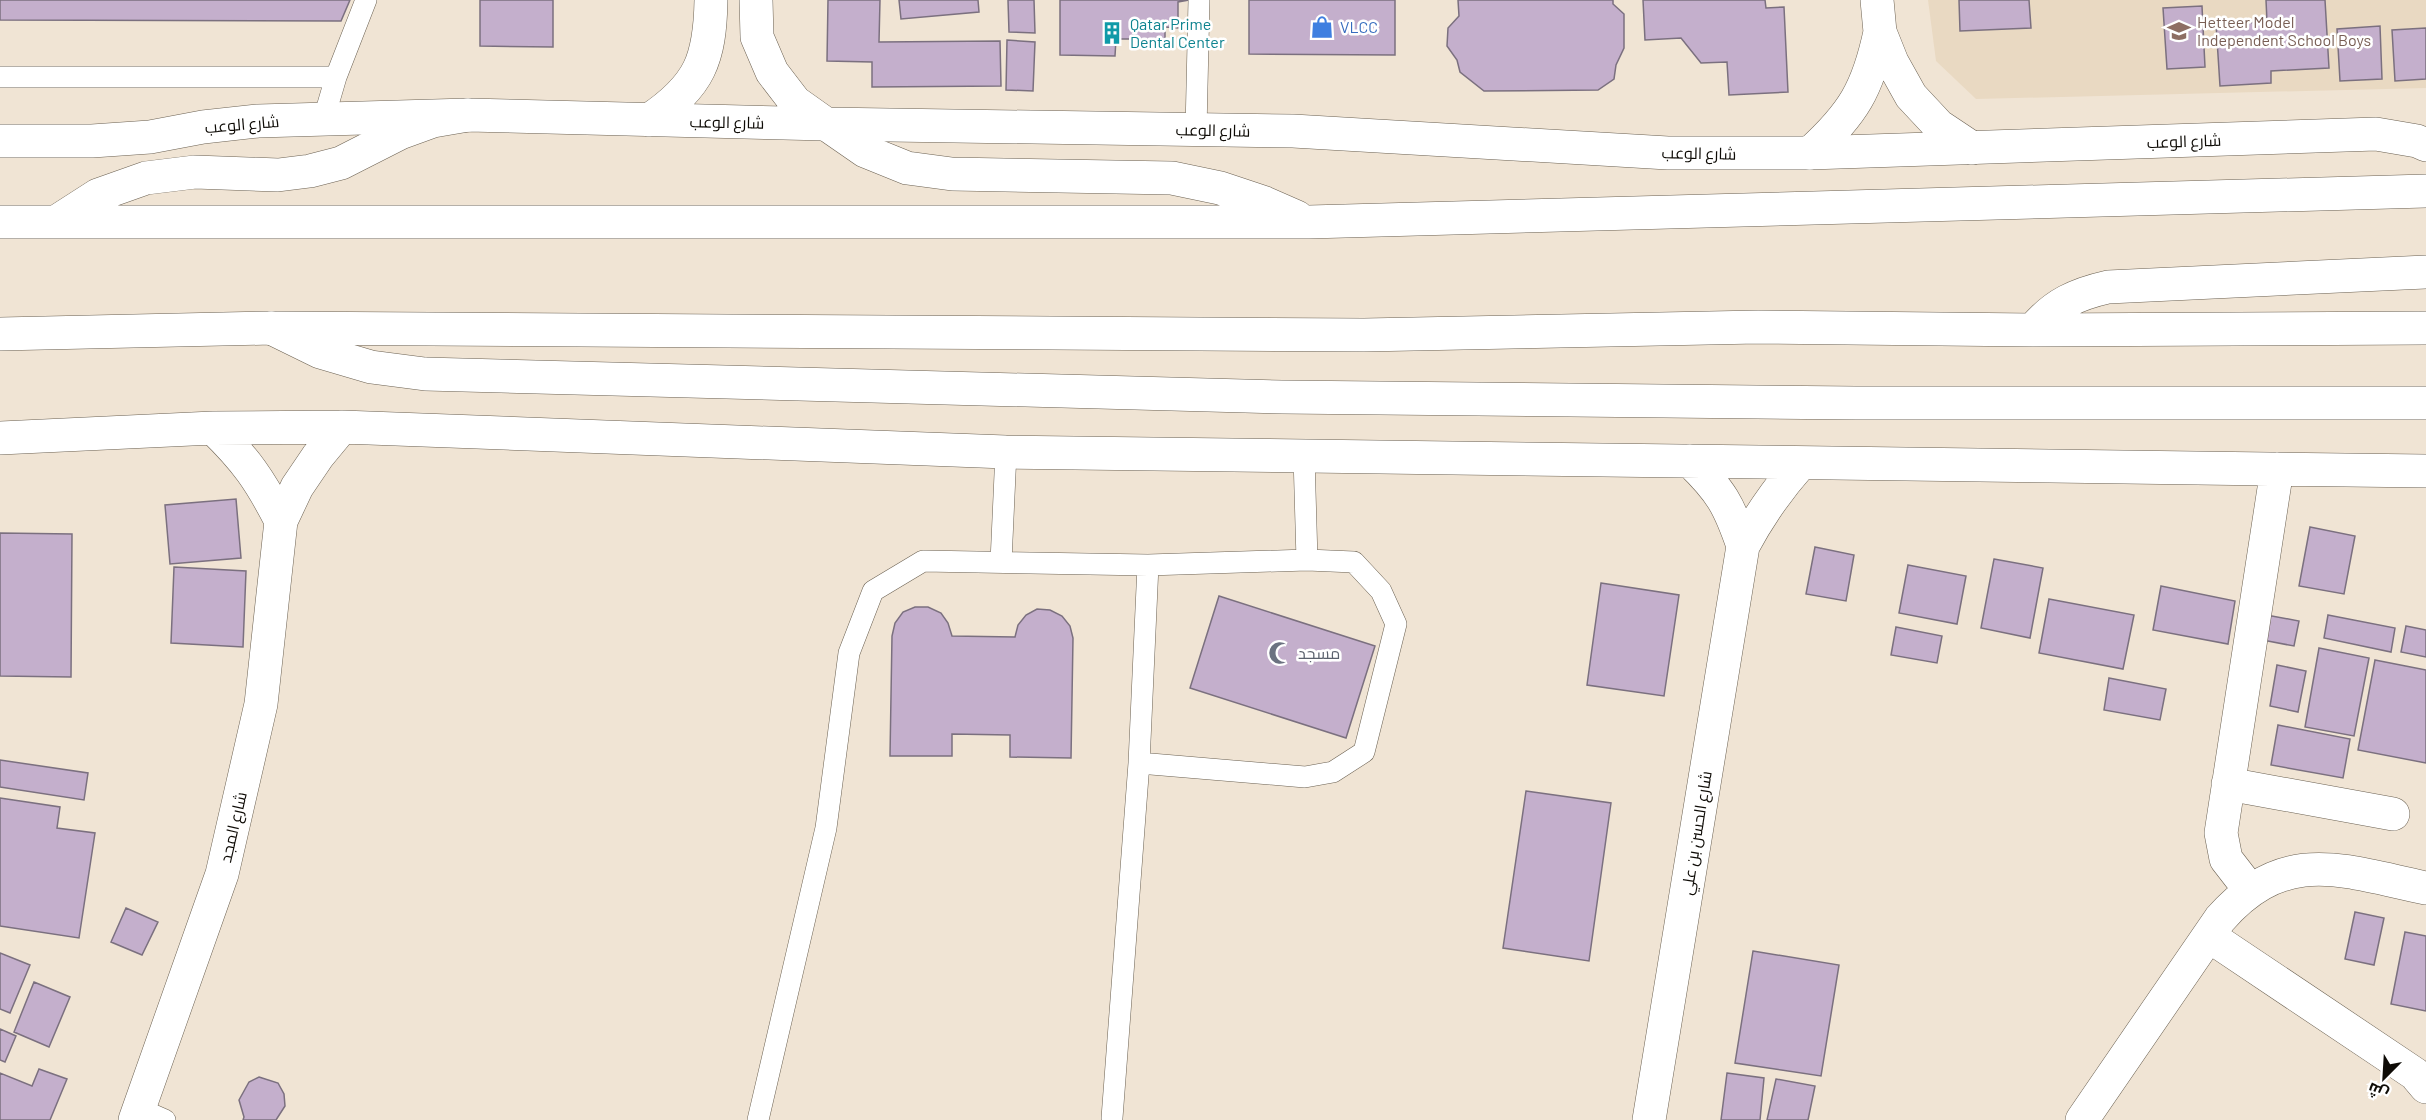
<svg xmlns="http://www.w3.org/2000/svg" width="2426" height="1120" font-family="Barlow,Cairo,sans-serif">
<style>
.built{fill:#e9d9c2}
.building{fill:#c4afcc;stroke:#7b707f;stroke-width:1.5}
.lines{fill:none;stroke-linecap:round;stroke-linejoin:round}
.service-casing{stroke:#6b6152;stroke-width:22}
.minor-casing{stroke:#6b6152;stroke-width:34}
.tertiary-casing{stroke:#6b6152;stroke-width:34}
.primary-casing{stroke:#6b6152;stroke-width:34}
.trunk-casing{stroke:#6b6152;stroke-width:34}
.service{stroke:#fff;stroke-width:21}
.minor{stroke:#fff;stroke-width:33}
.tertiary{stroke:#fff;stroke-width:33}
.primary{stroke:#fff;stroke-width:33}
.trunk{stroke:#fff;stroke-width:33}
.labels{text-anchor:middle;stroke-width:5;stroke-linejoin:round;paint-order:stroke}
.education-label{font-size:16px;fill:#785e54;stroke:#fff;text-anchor:start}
.culture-label{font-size:16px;fill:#0d838f;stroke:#fff;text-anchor:start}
.shop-label{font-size:16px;fill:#366cbe;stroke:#fff;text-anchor:start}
.street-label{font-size:16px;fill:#0e0b06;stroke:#fff}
.worship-label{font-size:16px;fill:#5b616d;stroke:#fff;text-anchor:start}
</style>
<rect width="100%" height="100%" fill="#f0e4d4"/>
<!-- built -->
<path class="built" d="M1928,0h498v88l-450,11 -40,-38z"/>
<!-- building -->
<path class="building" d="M0,0h350l-9,21 -341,-1z
M480,0h73v47l-73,-1z
M828,0h52l-1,42 121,-1 1,45 -129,1v-25l-45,-1z
M899,0h79l1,12 -78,7z
M1008,0h26l1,33 -26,-1z
M1060,0h129l-11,2v26l-13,-1v12h-49l-1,17 -55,-1z
M1249,0h146v55l-146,-1z
M1458,0h155v4l11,10v34l-8,17 -2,14 -16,11 -114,1 -24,-19 -3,-12 -10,-14 1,-18 11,-12z
M1643,0h122l1,8 18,-1 4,85 -59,3 -2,-33 -26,1 -20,-25 -36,2z
M1959,0h70l2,28 -71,3z
M2266,0h59l4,68 -58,3v12l-51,3 -4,-62 51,-2z
M2202,6l3,61 -38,2 -4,-61z
M2380,26l2,53 -42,2 -3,-52z
M2426,28v51l-31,2 -3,-51z
M1007,40l28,2 -2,49 -27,-1z
M236,499l5,59 -71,6 -5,-59z
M2310,527l45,9 -11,58 -45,-8z
M0,533l72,1 -1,143 -71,-1z
M1815,547l39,8 -8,46 -40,-7z
M1994,559l49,9 -13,70 -49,-10z
M1908,565l58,11 -9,48 -58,-11z
M174,567l72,4 -3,76 -72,-4z
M1601,583l78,12 -15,101 -77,-11z
M2161,586l74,15 -7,43 -75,-14z
M1219,596l156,50 -29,92 -156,-50z
M2049,599l85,16 -11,54 -84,-16z
M915,607h13l13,6 7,10 4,13 63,1 3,-12 8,-10 11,-6 13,1 12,6 8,10 3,12 -2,120 -61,-1v-22l-58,-1v22h-62l2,-120 3,-13 8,-11z
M2261,614l38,7 -5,25 -37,-7z
M2328,615l67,13 -4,24 -67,-14z
M2406,626l20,4v27l-25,-5z
M1896,627l46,9 -5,27 -46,-8z
M2319,648l50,10 -15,78 -49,-9z
M2375,660l51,10v93l-68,-13z
M2277,665l29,6 -8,41 -28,-6z
M2109,678l57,11 -6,31 -56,-10z
M2278,725l72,14 -7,39 -72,-13z
M0,760l88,13 -4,27 -84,-13z
M1526,791l85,12 -22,158 -86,-13z
M0,798l60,9 -3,21 38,5 -16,105 -79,-12z
M126,908l32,14 -16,33 -31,-13z
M2355,912l29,6 -10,47 -29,-6z
M2405,932l21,4v75l-35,-7z
M1753,951l86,14 -18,111 -86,-13z
M0,953l30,12 -20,48 -10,-4z
M34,982l36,15 -21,50 -35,-15z
M0,1029l16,7 -11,26 -5,-2z
M39,1069l28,10 -17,41h-50v-47l32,13z
M1727,1073l37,5 -4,42h-39z
M259,1077l19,6 6,11 1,12 -9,14h-33l1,-3 -5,-17 10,-18z
M1776,1079l39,7 -7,34h-41z"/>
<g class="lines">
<!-- service casing -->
<g class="service-casing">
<path id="service" d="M0,77h336
M324,118l12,-41 30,-77
M1196,130l3,-130
M1304,456l3,104
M1001,562l5,-110
M1139,763l9,-198
M140,1109l25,11
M758,1120l68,-292 23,-175 24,-62 50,-30 225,4 159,-5 47,2 27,29 15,33 -32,128 -31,20 -28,5 -166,-14 -27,355"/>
</g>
<!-- minor casing -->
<g class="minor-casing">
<path id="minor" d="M1877,0l3,32 12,30 19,34 28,30 33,22
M1810,153c43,-39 58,-64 70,-121
M213,428c33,32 47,52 68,93
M0,438l213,-10 129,-1 664,25 1420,19
M1690,461c31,30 39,44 53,85
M2228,784l165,30
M2250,890l-24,-31 -5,-26 56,-364
M2209,936l206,138 11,13
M135,1120l87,-246 39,-170 20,-183 16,-34 21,-31 24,-29
M1649,1120l94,-574c16,-30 34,-56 57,-82
M2082,1120l138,-201c65,-74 123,-48 206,-31"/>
</g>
<!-- tertiary casing -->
<g class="tertiary-casing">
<path id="tertiary" d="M756,0l1,37 15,35 23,30 31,22
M649,120c51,-34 61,-61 62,-120
M0,141h92l58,-4 53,-10 55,-6 210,-6 358,9 467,7 375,22h142l566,-19 41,7 9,4"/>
</g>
<!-- primary casing -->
<g class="primary-casing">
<path id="primary" d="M826,124l39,27 42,17 45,6 220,4 48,10 45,15 32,14
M0,222h1309l1117,-31
M56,222l42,-27 48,-17 49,-6 83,3 32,-4 31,-8 59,-30 33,-12 35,-6
M2033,330c21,-26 44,-36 75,-43l318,-15
M0,334l271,-6 1093,7 394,-8 275,3 393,-2"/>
</g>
<!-- trunk casing -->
<g class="trunk-casing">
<path id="trunk" d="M271,328l49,24 51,15 54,7 857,23 574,6h570"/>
</g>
<!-- service -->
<use href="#service" class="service"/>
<!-- minor -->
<use href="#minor" class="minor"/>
<!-- tertiary -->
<use href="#tertiary" class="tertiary"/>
<!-- primary -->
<use href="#primary" class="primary"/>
<!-- trunk -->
<use href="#trunk" class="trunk"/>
</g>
<!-- icons -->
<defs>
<g id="shop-bare" transform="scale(1.8)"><path d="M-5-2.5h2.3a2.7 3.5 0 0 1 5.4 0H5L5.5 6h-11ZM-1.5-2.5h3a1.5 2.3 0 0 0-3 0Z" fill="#3f7fe0" stroke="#fff" stroke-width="2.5" paint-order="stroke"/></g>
<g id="school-bare" transform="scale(1.8)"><path d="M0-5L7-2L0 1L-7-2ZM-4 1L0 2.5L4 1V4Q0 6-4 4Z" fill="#8d6e63" stroke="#fff" stroke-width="2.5" paint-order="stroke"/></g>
<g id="building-bare" transform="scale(1.8)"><path d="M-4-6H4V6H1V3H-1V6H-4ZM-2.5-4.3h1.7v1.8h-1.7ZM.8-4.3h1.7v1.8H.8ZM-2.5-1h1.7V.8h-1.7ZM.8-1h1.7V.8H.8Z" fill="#0f9aa8" stroke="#fff" stroke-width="2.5" paint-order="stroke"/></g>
<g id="mosque-bare" transform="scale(1.8)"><path d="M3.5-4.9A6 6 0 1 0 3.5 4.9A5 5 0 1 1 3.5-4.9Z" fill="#6b7280" stroke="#fff" stroke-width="2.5" paint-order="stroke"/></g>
</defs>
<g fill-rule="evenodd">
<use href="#shop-bare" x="1322" y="27"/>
<use href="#school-bare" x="2179" y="31"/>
<use href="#building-bare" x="1112" y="33"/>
<use href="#mosque-bare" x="1280" y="653"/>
</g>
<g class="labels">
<!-- education labels -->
<g class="education-label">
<text x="2197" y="28">Hetteer Model<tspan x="2197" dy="18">Independent School Boys</tspan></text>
</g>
<!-- culture labels -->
<g class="culture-label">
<text x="1130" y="30">Qatar Prime<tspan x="1130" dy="18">Dental Center</tspan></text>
</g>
<!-- shop labels -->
<g class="shop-label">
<text x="1340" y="33">VLCC</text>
</g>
<!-- street labels -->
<g class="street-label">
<text transform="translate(727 122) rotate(1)" y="6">شارع الوعب</text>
<text transform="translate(242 124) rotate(-5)" y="6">شارع الوعب</text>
<text transform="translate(1213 130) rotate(1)" y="6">شارع الوعب</text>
<text transform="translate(2184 141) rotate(-2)" y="6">شارع الوعب</text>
<text transform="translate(1699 153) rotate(1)" y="6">شارع الوعب</text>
<text transform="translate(233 827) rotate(-77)" y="6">شارع المجد</text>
<text transform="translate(1696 833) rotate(-81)" y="6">شارع الحسن بن علي</text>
</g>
<!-- worship labels -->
<g class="worship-label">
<text x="1298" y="659">مسجد</text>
</g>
</g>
<!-- north arrow -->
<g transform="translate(2384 1078) rotate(204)" stroke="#ffffff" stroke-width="4.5" paint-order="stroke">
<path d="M0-4.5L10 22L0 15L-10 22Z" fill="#0e0b06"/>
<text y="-9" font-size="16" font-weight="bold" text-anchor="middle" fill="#0e0b06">ش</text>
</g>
</svg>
